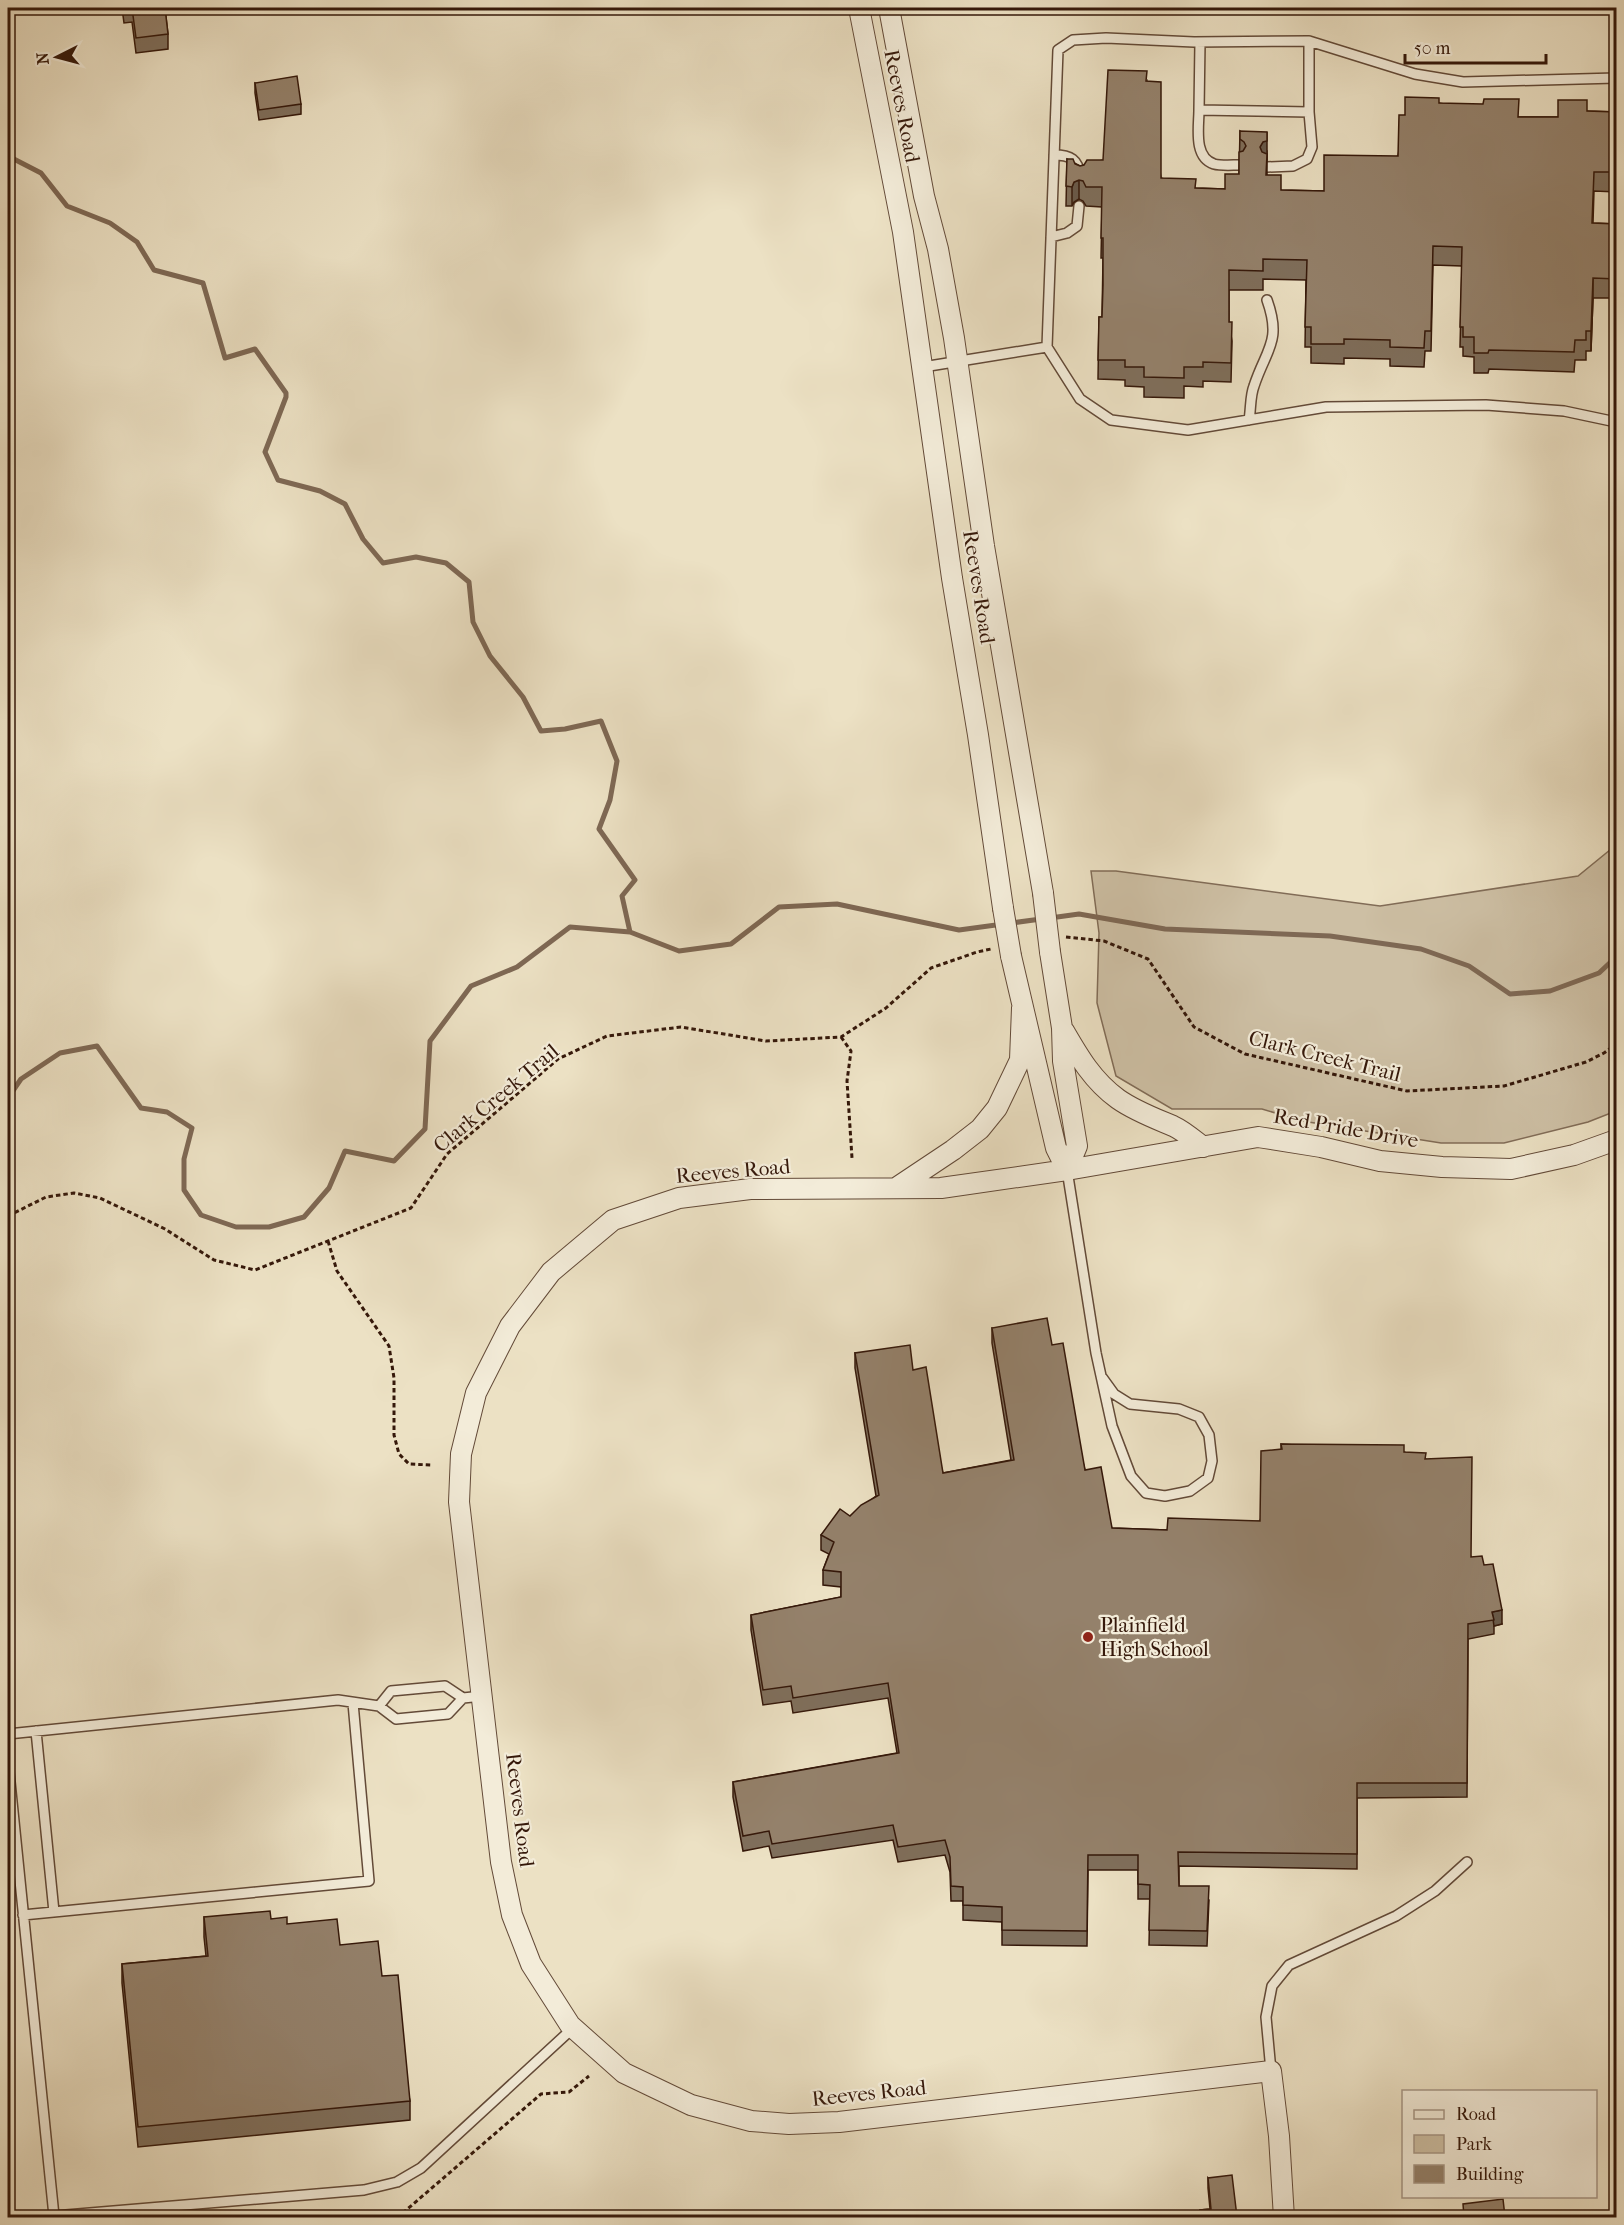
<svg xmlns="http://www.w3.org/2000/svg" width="1624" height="2225" font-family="'IM FELL French Canon',serif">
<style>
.green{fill:#cdbfa4;stroke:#816c57;stroke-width:1.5}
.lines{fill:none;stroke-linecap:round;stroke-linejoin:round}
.stream{stroke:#7e6854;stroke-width:5}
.service-casing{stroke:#634a38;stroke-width:12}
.minor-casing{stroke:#634a38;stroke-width:22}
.path{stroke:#35180a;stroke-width:3;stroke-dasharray:4.5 3;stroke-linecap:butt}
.service{stroke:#f3ecd9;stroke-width:9}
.minor{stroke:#f3ecd9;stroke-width:20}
.minor-bridge-casing{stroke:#634a38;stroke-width:22;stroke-linecap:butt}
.minor-bridge{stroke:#f3ecd9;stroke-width:20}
.wall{fill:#7f6f5c;stroke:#35180a;stroke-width:1.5}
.shaded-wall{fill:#685a4b;stroke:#35180a;stroke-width:1.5}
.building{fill:#94816b;stroke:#35180a;stroke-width:1.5}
.poi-dot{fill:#8f2418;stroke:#f3ecd9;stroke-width:2}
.labels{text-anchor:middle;stroke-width:4.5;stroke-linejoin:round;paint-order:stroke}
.street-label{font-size:21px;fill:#35180a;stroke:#f3ecd9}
.poi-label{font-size:21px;fill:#35180a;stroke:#f3ecd9;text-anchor:start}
</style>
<rect width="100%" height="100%" fill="#ece1c4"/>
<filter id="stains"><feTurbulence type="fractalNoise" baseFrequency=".00333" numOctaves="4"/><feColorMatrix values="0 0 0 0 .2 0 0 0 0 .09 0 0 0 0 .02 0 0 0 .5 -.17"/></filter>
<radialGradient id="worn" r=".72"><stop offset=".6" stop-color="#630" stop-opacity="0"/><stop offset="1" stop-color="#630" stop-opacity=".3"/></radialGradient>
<!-- green -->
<path class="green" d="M1616,845v266l-28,11 -84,21h-63l-139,-22 -40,-12h-90l-56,-33 -19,-73 2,-70 -8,-62h25l264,35 198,-30z"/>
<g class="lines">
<!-- stream -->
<path class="stream" d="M8,156l33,17 26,33 43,17 27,19 17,28 49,13 22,75 30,-9 31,44v4l-21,55 13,28 42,11 25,13 18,35 20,24 33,-6 30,6 23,19 4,40 17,34 33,41 18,34 24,-2 36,-8 16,40 -7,39 -11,29 36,51 -13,16 8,36
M1050,918l29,-4 86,15 165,7 91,13 48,17 41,28 40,-3 49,-18 17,-16
M8,1098l13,-19 39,-26 37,-7 44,62 26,4 25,16 -8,31v31l17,25 35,12h33l35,-10 25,-29 16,-37 49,10 31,-32 5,-88 41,-55 46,-19 53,-40 60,5 49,19 52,-7 48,-37 58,-3 122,26 82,-11"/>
<!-- service casing -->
<g class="service-casing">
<path id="service" d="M1200,42l-1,68 110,2v-71
M1616,78l-153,4 -48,-8 -106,-33 -115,1 -88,-4 -33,2 -15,10 -11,297 33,52 31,21 77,10 138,-23 160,-2 78,6 52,11
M1199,110c0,17 -6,47 15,54 7,2 18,1 25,1
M1054,155c16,0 25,4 26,22
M1267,167l26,-1 14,-7 5,-12 -3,-35
M1051,237l16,-4 10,-7 2,-20
M923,367l124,-20
M1249,420c2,-11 1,-24 5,-34 12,-37 28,-44 13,-86
M1067,1170l29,183 16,73 19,50 15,17 19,3 25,-5 18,-13 4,-17 -3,-26 -10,-18 -20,-8 -49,-5 -16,-10 -13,-18
M379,1706l12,-15 54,-5 18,12 19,-2
M36,1731l18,181
M8,1734l330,-34 41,6 17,13 52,-5 15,-16
M8,1762l46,454 310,-26 33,-8 24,-14 152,-140
M23,1915l346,-34 -16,-178
M1271,2071l-5,-54 6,-31 17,-21 107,-49 39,-25 32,-29"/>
</g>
<!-- minor casing -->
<g class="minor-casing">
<path id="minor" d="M859,8l44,224 49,346 26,157 25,173
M889,8l35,188 14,53 16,89 30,208 59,347
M1050,952l12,76 1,33 14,85 -10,24
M1011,956l45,192 11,22
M1064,1031c15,26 29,50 54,68 17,12 36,19 55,27 11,5 21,14 30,21
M896,1188l57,-38 27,-21 17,-21 23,-48 2,-52
M1284,2218l-5,-82 -8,-65 -432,51 -50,2 -38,-3 -60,-16 -67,-32 -54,-48 -39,-61 -19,-49 -11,-53 -42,-360 2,-48 15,-61 34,-67 41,-54 62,-52 66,-22 71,-9 191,-1 126,-18 191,-33 63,10 59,14 62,6 69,2 63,-14 42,-15"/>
</g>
<!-- path -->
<path class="path" d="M1066,937l38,4 44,18 46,68 51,27 162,37 97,-5 82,-24 18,-9 12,-9
M841,1037l10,14 -4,30 5,77
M8,1216l38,-19 28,-4 26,5 65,31 49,31 41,10 156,-62 36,-54 111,-95 49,-23 74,-9 85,14 75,-4 45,-29 45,-40 46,-16 14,-3
M328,1241l9,30 52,75 5,32v57l5,19 10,10 22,1
M397,2218l144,-124 28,-2 20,-16"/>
<!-- service -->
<use href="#service" class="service"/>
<!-- minor -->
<use href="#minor" class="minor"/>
<!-- minor-bridge casing -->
<g class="minor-bridge-casing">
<path id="minor-bridge" d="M1043,893l7,59
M1003,908l8,48"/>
</g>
<!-- minor-bridge -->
<use href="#minor-bridge" class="minor-bridge"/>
</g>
<!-- wall -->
<path class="wall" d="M122,8h43l3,26v15l-32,4 -4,-31 -8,1z
M1147,81l14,97 35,10 29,1 14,-15 1,-43 27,20v24l14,15 43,1 74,-35 7,-41 34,-12 80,14h39l29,-6 30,1v80l-23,-1 -1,32 24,1v74h-24l-2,53h-5v9h-11l-1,12 -85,-3 -1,4h-14v-16l-11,-1v-9h-3l2,-81 -29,-1 -2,86h-6l-1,16 -34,-1v-7l-46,-1v6l-33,-1v-16h-6l1,-67 -43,-1v11h-34v32l3,19 -1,41 -28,-1v6l-19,-1v12l-40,-1v-10l-19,-1v-6l-27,-1 1,-62h3l1,-59h-2l1,-51 -16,-1 -3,-5 -4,-2 -5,3 -2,4h-6l1,-47 13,7 23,-6z
M255,83l46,21v10l-42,6 -4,-27z
M992,1328l60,17 33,125 27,58 55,2 93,-9 21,-72v-5l123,8 22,7 76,165 -8,2v8l-26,5 -1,158 -110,1v71l-178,-3v20l30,14 -2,46 -58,-1 1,-46h-12v-29h-50l-1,76 -85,-1v-23l-39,-2v-19h-12l-1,-29 -5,-17 -47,7 -5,-22 -121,18 -3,-12 -26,5 -10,-54v-15l164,-29 -9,-55 -95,15 -2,-12 -28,4 -12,-75v-15l90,-18v-10l-18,-2v-15l6,-16 -8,-4v-15l29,-19 26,-20 -21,-128v-15l58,17 30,103 68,-13 -19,-117z
M204,1917l67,2 16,5 53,21 42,31 28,125v19l-272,27 -16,-164v-19l84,-8 -2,-19z
M1208,2178l29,39 -37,-1v-6l10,-1 -2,-21z"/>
<!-- shaded-wall -->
<path class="shaded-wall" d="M1267,132v28l-4,2 -3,-15z
M1079,180v19l-5,3 -2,4v-19l2,-5z
M1593,278v20l-2,53v-20z
M1502,1610v14l-8,2 -2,-14z"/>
<!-- building -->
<path class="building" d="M124,8h41l3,26 -32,4 -4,-30 -8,1z
M1108,70l39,1 -1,10 15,1v96l35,1 -1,9 30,1v-15h14v-22l4,-1 3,-5 -2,-4 -4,-3v-8l27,1v9l-4,1 -3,5 2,5 5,2 -1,21h15v15l43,1v-36l74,1 1,-41h6v-18l34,1v5l44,1 1,-5h35l-1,18h40v-17h29v11l30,1v60h-23l-2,51 25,1v55l-24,-1 -2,53h-5v9h-11l-1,12 -85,-2 -1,3h-14v-16h-11v-10h-3l2,-80 -29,-1 -2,85h-6l-1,17 -34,-1v-7l-46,-1v5h-33v-17h-6l2,-67 -44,-1v12l-34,-1v52h3l-1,41 -28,-1v5h-19v11l-40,-1v-10h-19v-7h-27l1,-43h3l1,-32v-47h-2l1,-51h-16l-3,-6 -4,-1 -5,2 -2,5 -6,-1 1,-27h6l2,5 5,2 4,-1 3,-5h16z
M297,76l4,28 -42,6 -4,-27z
M1047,1318l5,27 11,-2 22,127 16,-3 11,61 55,2 1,-12 92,3 1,-70 21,-2 -1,-5 123,1v7l22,1 -1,6 47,-2 -1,100 11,-1 2,9 9,-1 9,46 -10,2 2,8 -26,4 -1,159h-110v71l-179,-2 1,34h30l-2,45 -58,-1 1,-45 -12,-1v-29h-50l-1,76 -85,-1v-23l-39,-2v-18l-12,-1 -1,-29 -5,-17 -47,7 -5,-22 -121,19 -3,-13 -26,5 -10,-54 166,-29 -11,-70 -95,15 -2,-12 -28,4 -12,-75 90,-18v-25l-18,-2 11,-28 -13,-7 19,-26 10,7 11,-11 18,-10 -24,-142 55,-8 3,25 13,-3 17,106 71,-13 -22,-132z
M270,1911l1,8 16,-2v7l50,-5 3,26 38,-4 4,35 16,-1 12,126 -272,26 -16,-163 86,-8 -4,-39z
M1232,2175l5,42h-47l11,-1 -1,-6 11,-1 -3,-31z
M1503,2199l2,18h-41l-1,-13z
M1132,2214v3h-20v-1z"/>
<!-- markers -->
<circle class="poi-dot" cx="1088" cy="1637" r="6"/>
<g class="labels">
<!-- street labels -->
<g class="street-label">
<text transform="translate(902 106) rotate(79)" y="7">Reeves Road</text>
<text transform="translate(979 587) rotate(81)" y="7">Reeves Road</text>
<text transform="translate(1325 1056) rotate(14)" y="7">Clark Creek Trail</text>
<text transform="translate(496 1098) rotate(-40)" y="7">Clark Creek Trail</text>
<text transform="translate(1346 1128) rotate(10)" y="7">Red Pride Drive</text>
<text transform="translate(733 1171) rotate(-5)" y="7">Reeves Road</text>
<text transform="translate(520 1810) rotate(83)" y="7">Reeves Road</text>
<text transform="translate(869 2093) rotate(-6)" y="7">Reeves Road</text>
</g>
<!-- poi labels -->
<g class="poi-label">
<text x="1100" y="1632">Plainfield<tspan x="1100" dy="24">High School</tspan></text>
</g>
</g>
<!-- margin -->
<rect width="1624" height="2225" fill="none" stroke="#ece1c4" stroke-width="30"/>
<rect x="9" y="9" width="1606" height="2207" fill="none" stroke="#35180a" stroke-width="3"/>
<rect x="15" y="15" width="1594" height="2195" fill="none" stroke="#35180a" stroke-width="1.5"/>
<!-- legend -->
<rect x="1402" y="2090" width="195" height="108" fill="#f3ecd9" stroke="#a79786" stroke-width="1.5"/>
<rect x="1414" y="2110" width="30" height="9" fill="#f3ecd9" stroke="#a79786" stroke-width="1.5"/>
<text x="1456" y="2120" font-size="18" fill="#35180a">Road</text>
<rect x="1414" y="2135" width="30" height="18" fill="#cdbfa4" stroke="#a79786" stroke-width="1.5"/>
<text x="1456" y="2150" font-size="18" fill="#35180a">Park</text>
<rect x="1414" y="2165" width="30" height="18" fill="#94816b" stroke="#a79786" stroke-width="1.5"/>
<text x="1456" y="2180" font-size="18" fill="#35180a">Building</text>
<!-- north arrow -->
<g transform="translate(57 57) rotate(264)" stroke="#f3ecd9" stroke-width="4.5" paint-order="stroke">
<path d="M0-4.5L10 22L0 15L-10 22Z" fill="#35180a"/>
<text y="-9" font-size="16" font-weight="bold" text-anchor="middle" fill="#35180a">N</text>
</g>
<!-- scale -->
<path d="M1405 54v9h141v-9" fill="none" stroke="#35180a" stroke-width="3"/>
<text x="1414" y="54" font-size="18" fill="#35180a" stroke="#f3ecd9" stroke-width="4.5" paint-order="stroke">50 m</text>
<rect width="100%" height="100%" filter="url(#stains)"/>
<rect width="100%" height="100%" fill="url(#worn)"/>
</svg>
